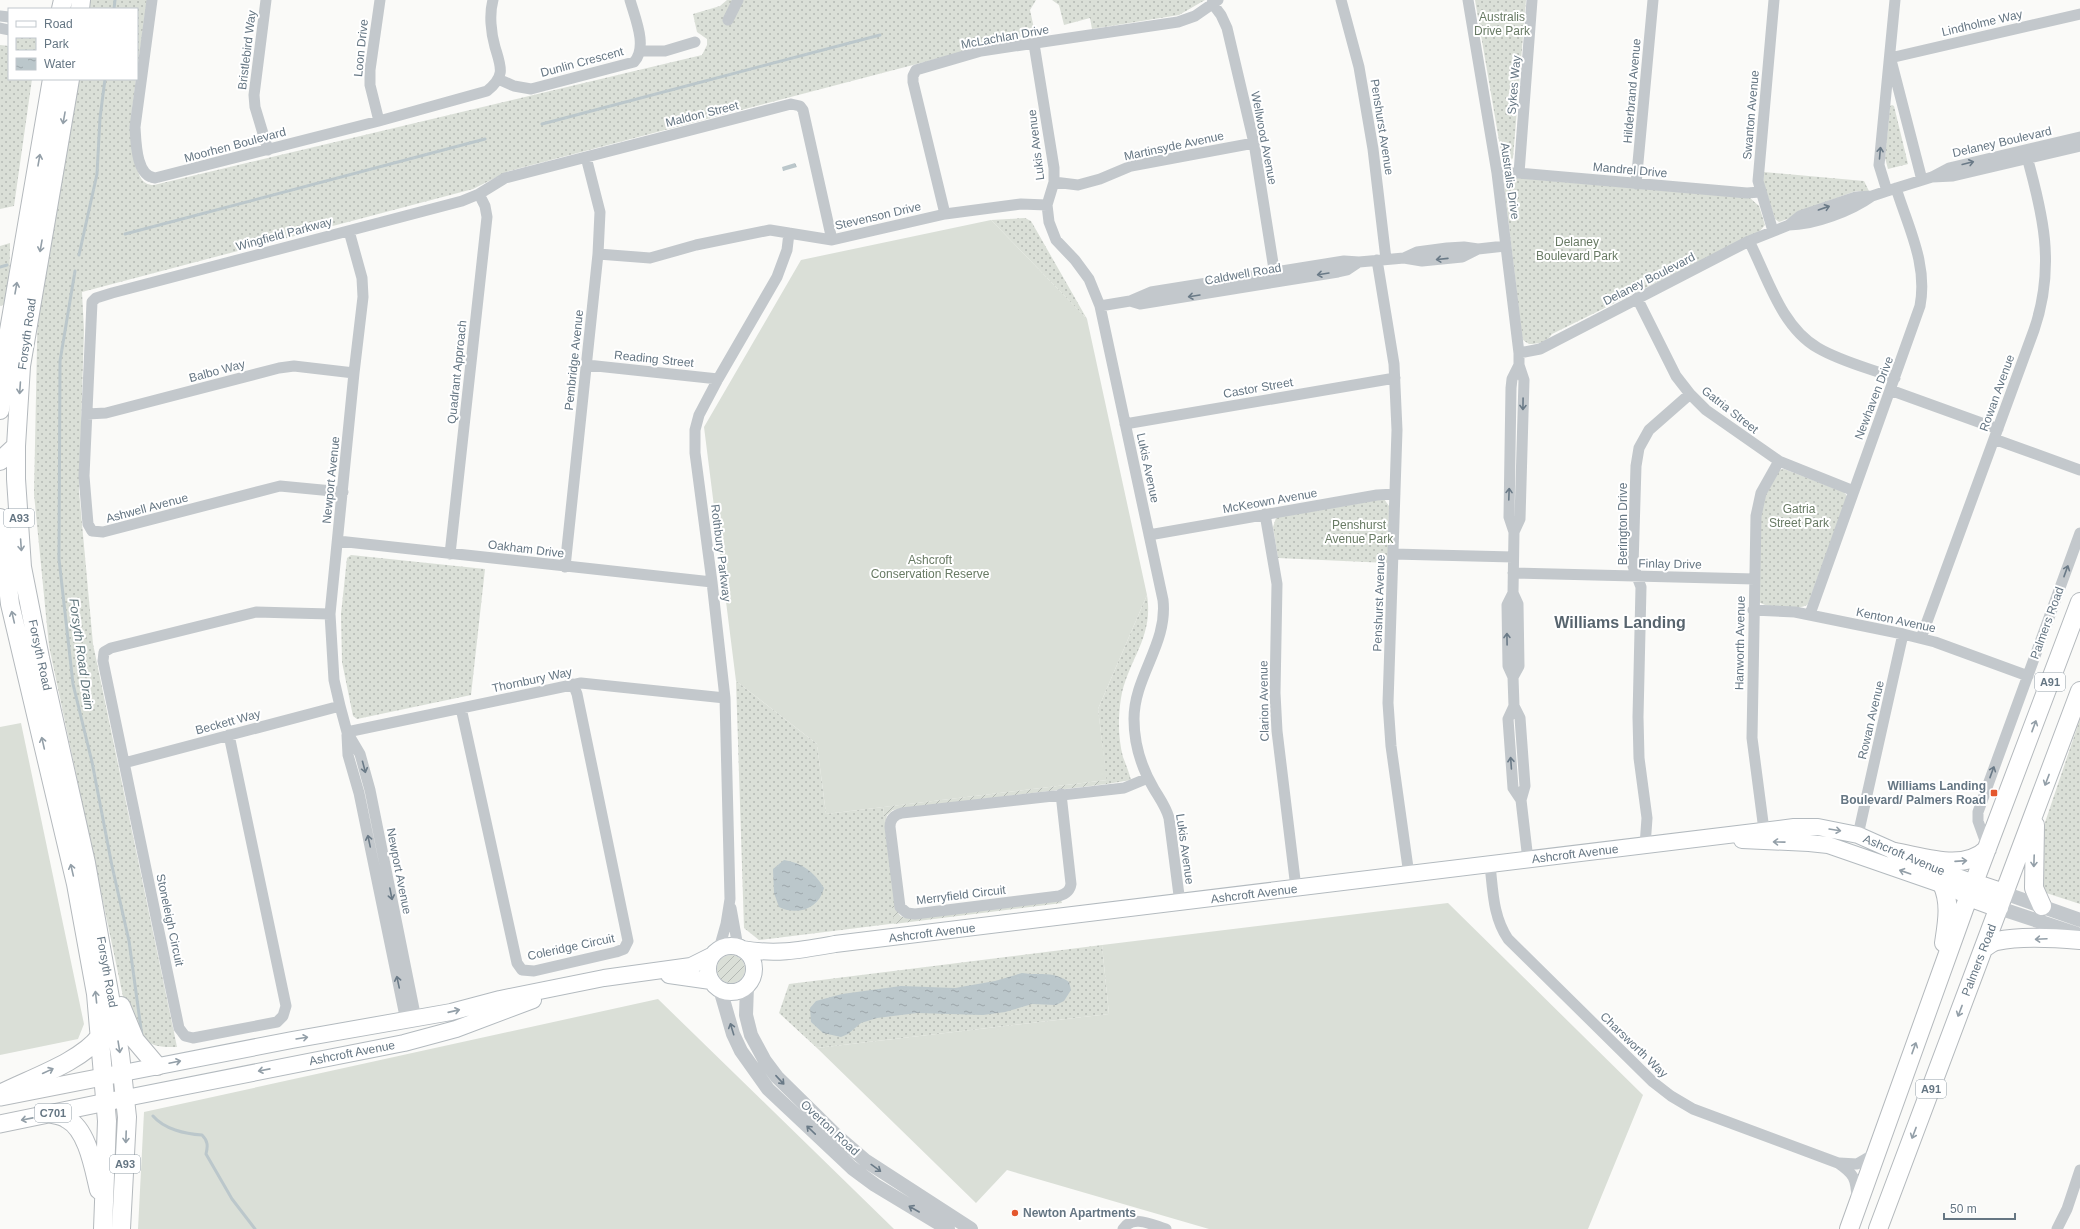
<svg xmlns="http://www.w3.org/2000/svg" width="2080" height="1229" font-family="Helvetica,sans-serif">
<style>
.grass{fill:#dadfd7}
.park{fill:url(#park-dots)}
.garden{fill:url(#garden-furrows)}
.water{fill:url(#water-ripples)}
.lines{fill:none;stroke-linecap:round;stroke-linejoin:round}
.stream{stroke:#bbc7cb;stroke-width:3}
.secondary-casing{stroke:#b3babf;stroke-width:18}
.primary-casing{stroke:#b5babe;stroke-width:19}
.trunk-casing{stroke:#b4b9bd;stroke-width:20}
.minor{stroke:#c3c8cc;stroke-width:11}
.tertiary{stroke:#c3c8cc;stroke-width:14}
.secondary{stroke:#fff;stroke-width:16}
.primary{stroke:#fff;stroke-width:17}
.trunk{stroke:#fff;stroke-width:18}
.oneway{stroke:#939fa8}
.oneway2{stroke:#6a7a87}
.poi-dot{fill:#e4572e;stroke:#fff;stroke-width:1.5}
.labels{text-anchor:middle;stroke-width:4;stroke-linejoin:round;paint-order:stroke}
.shield{fill:#fff;stroke:#939fa8;stroke-width:1}
.shield-label{font-size:11px;font-weight:bold;fill:#657683}
.park-label{font-size:12px;fill:#687a64;stroke:#fff}
.street-label{font-size:12px;fill:#657683;stroke:#fff}
.poi-label{font-size:12px;font-weight:bold;fill:#657683;stroke:#fff;text-anchor:end}
.water-label{font-size:13px;font-style:italic;fill:#60757c;stroke:#fff}
.district-label{font-size:16px;font-weight:bold;fill:#57646e;stroke:#fff}
</style>
<defs>
<pattern id="park-dots" width="8" height="8" patternUnits="userSpaceOnUse"><rect width="8" height="8" fill="#dadfd7"/><path d="M2 2h.1M6 6h.1" fill="none" stroke="#b4b9b4" stroke-width="1.8" stroke-linecap="round"/></pattern>
<pattern id="garden-furrows" width="10" height="10" patternUnits="userSpaceOnUse"><rect width="10" height="10" fill="#dadfd7"/><path d="M-1 1l2-2M0 10L10 0M9 11l2-2" fill="none" stroke="#b4b9b4"/></pattern>
<pattern id="water-ripples" width="26" height="14" patternUnits="userSpaceOnUse"><rect width="26" height="14" fill="#bbc7cb"/><path d="M2 4q2-2 4 0t4 0M15 11q2-2 4 0t4 0" fill="none" stroke="#9ca6aa"/></pattern>
</defs>
<rect width="100%" height="100%" fill="#fafaf8"/>
<!-- grass -->
<path class="grass" d="M991,220l96,99 60,276 -49,114 9,71 -281,34 -9,-70 -81,-63 -32,-254 97,-167z
M21,723l63,301 -6,15 -78,16v-328z
M1448,903l195,192 -55,134h-379l-202,-59 -31,33 -159,-155 292,-34 -7,-69z
M658,999l236,230h-756l6,-117z"/>
<!-- park -->
<path class="park" d="M86,0h61l-10,72v-63h-52z
M727,0h309l-6,10 5,23 -526,138 -36,18 -391,103 2,38 -5,161 14,153 84,403c-30,1 -31,-6 -49,-27l-79,-374 -15,-152 4,-198 37,-217h61c-4,34 -9,52 0,85 3,11 5,21 18,21l548,-130 5,-10v-6l-10,-7 -4,-18 27,-8z
M1052,0h153l-26,15 -87,14 -2,-11 -26,7 -5,-20z
M1475,0h51l-13,158 -4,4h-4l-3,-4z
M0,45l9,1v33h23l-18,127 -14,3z
M1892,105l2,1 14,58 -20,5 -3,-11 5,-52z
M1764,172l100,9 6,12 -14,-2 -53,19 -10,7 -14,5 -4,-3 -12,-37z
M1508,177l242,21 9,8 6,19 -6,7 -207,102c-5,8 -13,10 -23,10l-6,-4 -1,-4 -18,-152z
M1025,218l6,3 56,98 -96,-99z
M10,243l-1,60 -9,3v-60z
M1784,469l60,23 3,5 -39,107c-6,7 -42,4 -49,-2l1,-82 5,-26 13,-24z
M1384,499l5,7 -1,57 -110,-5 -5,-31 3,-9 5,-2z
M351,555l134,14 -14,126 -114,24 -4,-3 -11,-54 -1,-48 6,-56z
M1147,595c7,43 -19,64 -26,103 -3,19 -3,40 2,59 3,8 6,15 8,23l-24,4 -9,-75z
M736,681l81,63 9,70 57,-7 15,116 -139,17 -15,-12z
M2080,719v185l-40,-13 -4,-42z
M1102,945l7,69 -292,34 -38,-35 10,-29z"/>
<!-- garden -->
<path class="garden" d="M1107,780v4l-214,26 -6,5 -2,9 -2,-17z
M1061,900l1,3 -168,21 -2,-18 4,-1c1,8 4,13 12,13z
M717 969a14 14 0 1 1 28 0a14 14 0 1 1-28 0Z"/>
<!-- water -->
<path class="water" d="M795,163l2,4 -14,4 -1,-4z
M784,860c19,3 30,12 40,28 -5,21 -27,28 -45,19l-5,-14 -1,-24z
M1022,973c18,3 30,-3 47,9l2,8 -7,11 -8,4 -24,-1 -27,8 -22,3 -66,-2 -40,5 -16,5 -13,11 -7,3 -18,-4 -12,-11 -1,-14 6,-7 26,-7 59,-8 54,2 40,-7z"/>
<g class="lines">
<!-- stream -->
<path class="stream" d="M114,9l1,-9
M542,124l338,-89
M125,234l360,-95
M79,255l18,-81 3,-56 5,-39
M0,267l7,-2
M75,271l-15,90 -1,198 14,125 19,78 20,104 17,75 13,95
M153,1116c11,13 32,18 49,19 6,6 6,11 4,19l26,45 23,30"/>
<!-- secondary casing -->
<g class="secondary-casing">
<path id="secondary" d="M1742,840l67,3 19,2 124,43 17,9
M708 969a23 23 0 1 1 46 0a23 23 0 1 1-46 0Z
M742,949c35,6 59,1 93,-5l959,-117h24l40,8 72,32 44,16
M669,975l42,6
M123,1073l169,-33 159,-28 49,-13 104,-21 87,-12 20,-10
M126,1098l278,-55 52,-14 77,-29"/>
</g>
<!-- primary casing -->
<g class="primary-casing">
<path id="primary" d="M1,1097l122,-24
M0,1124l126,-26"/>
</g>
<!-- trunk casing -->
<g class="trunk-casing">
<path id="trunk" d="M61,9l2,-9
M80,9l1,-9
M70,79l-49,287 -5,80v33l6,88 18,91 46,205 34,191 7,63 -6,112
M0,410l6,-62 46,-269
M0,461l16,-15
M0,518l10,86 66,280 20,110 11,127 -4,108
M2035,825l-1,63 8,18
M1895,852c29,5 69,20 92,-3
M1974,883l30,10
M1942,884c9,19 5,39 2,59
M1969,897l30,11
M1983,949c4,-3 9,-7 14,-8 22,-5 60,-3 83,-1
M121,1006l14,34 22,26
M0,1094c29,-15 81,-32 100,-58
M52,1114c5,1 11,2 15,5 21,11 27,51 32,71
M1849,1229l115,-320 116,-307
M1878,1229l202,-538"/>
</g>
<!-- minor -->
<path class="minor" d="M152,0l-17,127c1,15 1,49 20,51l224,-57 108,-30c19,-15 14,-24 8,-44 -4,-14 -6,-33 -2,-47
M266,0l-12,95 1,12 13,43
M1341,0l18,67 14,82 13,110
M1468,0l29,173 22,180v12l5,15 -4,139 -6,13
M1212,3l9,12 6,13 27,115 22,139
M0,16l9,1
M728,20l10,-20
M0,28l9,2
M1034,44l20,124v14l-7,23 2,17 7,18 19,20 14,19 11,27 63,294c5,44 -29,76 -29,119 0,26 7,48 20,70 6,10 12,18 15,29l11,85
M640,51h25l30,-9
M1890,58l190,-44
M1892,64l30,116
M498,79l16,7 17,3 103,-27c14,-15 1,-44 -4,-62
M379,121l-9,-36v-15l10,-70
M1497,173h22l228,20 13,-1
M1519,173l13,-173
M1932,177l21,-1 127,-30
M1054,182l24,3 22,-6 31,-13 123,-23
M1636,184l17,-184
M1887,191l-8,-26 16,-165
M945,214l-32,-132v-6l3,-6 65,-19 197,-29 17,-6 23,-16
M1789,225c25,0 62,-14 83,-29
M349,231l13,47 1,19 -9,76 -24,241 4,66 6,26 7,26 13,22 10,36 46,229
M1773,231l-15,-50 16,-181
M1749,241c18,35 32,86 69,107 24,14 51,20 77,30
M598,254l52,4 46,-13 74,-15 62,10 113,-26 76,-10 26,1
M1404,258l13,-6 30,-4 17,-1 14,2 27,-3
M1377,260l17,104 3,66 -9,273 3,43 18,129
M1637,298l39,78 14,18 16,16 73,51 75,30
M1130,301l10,3 198,-32 9,-2 12,-8
M1100,306l30,-5 21,-9 193,-31 15,1 45,-4 18,3 40,-4 16,-8
M1519,353l21,-4 209,-108 40,-16 11,-9 56,-19 16,-1 15,-5 45,-14 17,-9 131,-31
M587,365l131,14
M1890,390l108,39
M87,414l19,-1 173,-45 15,-2 60,7
M1125,424l270,-46
M1994,439l86,31
M343,492l-63,-6 -177,46 -11,-1 -4,-7 -4,-48 8,-174 4,-4 16,-5 350,-92 17,-7 26,-16 286,-74 9,2 3,4 29,130
M1265,514l12,70 -2,109 2,38 19,157
M1149,535l228,-40 18,-1
M338,541l374,41
M450,554l37,-337 -2,-11 -6,-12
M1393,554l120,3
M565,567l33,-313 2,-42 -14,-55
M1513,573l242,6
M1513,593l-6,12 1,61 5,11 1,29 -6,13 5,69 8,12
M1753,610l42,2 108,22 32,8 93,34
M1810,614l110,-308c8,-42 -12,-79 -24,-118
M1921,638l113,-308c22,-64 9,-117 -9,-180
M1513,677l6,-11 -1,-62 -5,-11 1,-61 -5,-15 2,-129 1,-9 7,-14
M1514,706l6,12 5,68 -4,14 7,60
M461,708l56,255 5,7 12,1 82,-19 8,-3 4,-8 -51,-247 -4,-10
M347,732l234,-49 144,15
M229,735l57,271 -3,10 -6,6 -84,16 -8,-2 -6,-8 -76,-367 1,-9 7,-4 145,-36 74,2
M347,735l1,20 11,38 47,228
M124,763l216,-57
M1061,794l10,90c-1,7 -5,10 -12,12l-144,18 -8,-1 -7,-6 -10,-80c0,-8 4,-12 12,-14l222,-25 24,-10
M1764,830l-12,-92 4,-222 5,-23 18,-32
M1858,835l45,-201
M1645,846l2,-28 -8,-60 -1,-41 3,-130 -8,-21 3,-100 3,-18 10,-18 41,-36
M1987,846l-9,-25v-9l102,-279
M1490,865c3,26 3,52 18,74l145,143 18,14 22,13 145,54c16,11 18,15 19,35
M731,908l7,39
M719,949l7,-25 4,-25 -5,-201 -13,-116 -17,-129v-23l4,-15 19,-36 59,-102 10,-27 2,-17
M1839,1163l18,1 19,-11
M1123,1229c10,-15 29,-4 43,0
M2057,1229l10,-20 13,-39"/>
<!-- tertiary -->
<path class="tertiary" d="M2004,893l76,27
M1999,908l81,27
M747,986l-1,29 5,20 14,26 12,16 60,59 29,25 105,68
M720,989l13,45 8,17 27,38 84,79 23,17 73,44"/>
<!-- secondary -->
<use href="#secondary" class="secondary"/>
<!-- primary -->
<use href="#primary" class="primary"/>
<!-- trunk -->
<use href="#trunk" class="trunk"/>
</g>
<!-- one-way arrows -->
<defs><path id="oneway-shaft" d="M-6 0H5M1.5-3L5.5 0L1.5 3" fill="none" stroke-width="1.6" stroke-linecap="round" stroke-linejoin="round"/></defs>
<g class="oneway">
<use href="#oneway-shaft" transform="translate(64 118) rotate(100)"/>
<use href="#oneway-shaft" transform="translate(39 160) rotate(-80)"/>
<use href="#oneway-shaft" transform="translate(41 246) rotate(100)"/>
<use href="#oneway-shaft" transform="translate(16 288) rotate(-80)"/>
<use href="#oneway-shaft" transform="translate(20 388) rotate(94)"/>
<use href="#oneway-shaft" transform="translate(21 545) rotate(86)"/>
<use href="#oneway-shaft" transform="translate(13 617) rotate(-103)"/>
<use href="#oneway-shaft" transform="translate(2034 726) rotate(-70)"/>
<use href="#oneway-shaft" transform="translate(43 743) rotate(-103)"/>
<use href="#oneway-shaft" transform="translate(2047 780) rotate(111)"/>
<use href="#oneway-shaft" transform="translate(1835 830) rotate(9)"/>
<use href="#oneway-shaft" transform="translate(1779 842) rotate(-179)"/>
<use href="#oneway-shaft" transform="translate(1961 861) rotate(-4)"/>
<use href="#oneway-shaft" transform="translate(2034 861) rotate(92)"/>
<use href="#oneway-shaft" transform="translate(72 870) rotate(-103)"/>
<use href="#oneway-shaft" transform="translate(1905 872) rotate(-161)"/>
<use href="#oneway-shaft" transform="translate(2041 939) rotate(177)"/>
<use href="#oneway-shaft" transform="translate(96 997) rotate(-96)"/>
<use href="#oneway-shaft" transform="translate(454 1011) rotate(-13)"/>
<use href="#oneway-shaft" transform="translate(1960 1011) rotate(111)"/>
<use href="#oneway-shaft" transform="translate(302 1038) rotate(-9)"/>
<use href="#oneway-shaft" transform="translate(119 1047) rotate(81)"/>
<use href="#oneway-shaft" transform="translate(1914 1048) rotate(-70)"/>
<use href="#oneway-shaft" transform="translate(175 1062) rotate(-12)"/>
<use href="#oneway-shaft" transform="translate(264 1070) rotate(169)"/>
<use href="#oneway-shaft" transform="translate(48 1071) rotate(-25)"/>
<use href="#oneway-shaft" transform="translate(27 1119) rotate(169)"/>
<use href="#oneway-shaft" transform="translate(1914 1133) rotate(111)"/>
<use href="#oneway-shaft" transform="translate(126 1137) rotate(92)"/>
</g>
<g class="oneway2">
<use href="#oneway-shaft" transform="translate(1880 153) rotate(-85)"/>
<use href="#oneway-shaft" transform="translate(1968 163) rotate(-14)"/>
<use href="#oneway-shaft" transform="translate(1824 208) rotate(-19)"/>
<use href="#oneway-shaft" transform="translate(1442 259) rotate(174)"/>
<use href="#oneway-shaft" transform="translate(1323 274) rotate(171)"/>
<use href="#oneway-shaft" transform="translate(1194 296) rotate(171)"/>
<use href="#oneway-shaft" transform="translate(1523 404) rotate(91)"/>
<use href="#oneway-shaft" transform="translate(1509 494) rotate(-88)"/>
<use href="#oneway-shaft" transform="translate(2066 571) rotate(-70)"/>
<use href="#oneway-shaft" transform="translate(1507 639) rotate(-91)"/>
<use href="#oneway-shaft" transform="translate(1511 763) rotate(-94)"/>
<use href="#oneway-shaft" transform="translate(364 767) rotate(75)"/>
<use href="#oneway-shaft" transform="translate(1992 772) rotate(-70)"/>
<use href="#oneway-shaft" transform="translate(369 841) rotate(-102)"/>
<use href="#oneway-shaft" transform="translate(391 894) rotate(79)"/>
<use href="#oneway-shaft" transform="translate(398 982) rotate(-102)"/>
<use href="#oneway-shaft" transform="translate(732 1029) rotate(-107)"/>
<use href="#oneway-shaft" transform="translate(780 1080) rotate(47)"/>
<use href="#oneway-shaft" transform="translate(811 1130) rotate(-136)"/>
<use href="#oneway-shaft" transform="translate(876 1168) rotate(36)"/>
<use href="#oneway-shaft" transform="translate(914 1209) rotate(-150)"/>
</g>
<!-- markers -->
<g class="poi-dot">
<rect x="1990" y="789" width="8" height="8" rx="2"/>
<circle cx="1015" cy="1213" r="4"/>
</g>
<g class="labels">
<!-- shield labels -->
<g class="shield">
<rect x="4" y="509" width="30" height="18" rx="3"/>
<rect x="2035" y="673" width="30" height="18" rx="3"/>
<rect x="1916" y="1080" width="30" height="18" rx="3"/>
<rect x="35" y="1104" width="36" height="18" rx="3"/>
<rect x="110" y="1155" width="30" height="18" rx="3"/>
</g>
<g class="shield-label">
<text x="19" y="522">A93</text>
<text x="2050" y="686">A91</text>
<text x="1931" y="1093">A91</text>
<text x="53" y="1117">C701</text>
<text x="125" y="1168">A93</text>
</g>
<!-- park labels -->
<g class="park-label">
<text x="1502" y="21">Australis<tspan x="1502" dy="14">Drive Park</tspan></text>
<text x="1577" y="246">Delaney<tspan x="1577" dy="14">Boulevard Park</tspan></text>
<text x="1799" y="513">Gatria<tspan x="1799" dy="14">Street Park</tspan></text>
<text x="1359" y="529">Penshurst<tspan x="1359" dy="14">Avenue Park</tspan></text>
<text x="930" y="564">Ashcroft<tspan x="930" dy="14">Conservation Reserve</tspan></text>
</g>
<!-- street labels -->
<g class="street-label">
<text transform="translate(1982 23) rotate(-13)" y="4">Lindholme Way</text>
<text transform="translate(1005 37) rotate(-10)" y="4">McLachlan Drive</text>
<text transform="translate(361 48) rotate(-84)" y="4">Loon Drive</text>
<text transform="translate(247 50) rotate(-83)" y="4">Bristlebird Way</text>
<text transform="translate(582 62) rotate(-15)" y="4">Dunlin Crescent</text>
<text transform="translate(1514 85) rotate(-85)" y="4">Sykes Way</text>
<text transform="translate(1632 91) rotate(-85)" y="4">Hilderbrand Avenue</text>
<text transform="translate(702 114) rotate(-14)" y="4">Maldon Street</text>
<text transform="translate(1751 115) rotate(-85)" y="4">Swanton Avenue</text>
<text transform="translate(1382 127) rotate(81)" y="4">Penshurst Avenue</text>
<text transform="translate(1264 138) rotate(79)" y="4">Wellwood Avenue</text>
<text transform="translate(2002 142) rotate(-13)" y="4">Delaney Boulevard</text>
<text transform="translate(235 145) rotate(-15)" y="4">Moorhen Boulevard</text>
<text transform="translate(1036 145) rotate(-97)" y="4">Lukis Avenue</text>
<text transform="translate(1174 146) rotate(-12)" y="4">Martinsyde Avenue</text>
<text transform="translate(1630 170) rotate(5)" y="4">Mandrel Drive</text>
<text transform="translate(1510 181) rotate(82)" y="4">Australis Drive</text>
<text transform="translate(878 216) rotate(-13)" y="4">Stevenson Drive</text>
<text transform="translate(284 234) rotate(-15)" y="4">Wingfield Parkway</text>
<text transform="translate(1243 274) rotate(-10)" y="4">Caldwell Road</text>
<text transform="translate(1649 279) rotate(-27)" y="4">Delaney Boulevard</text>
<text transform="translate(27 334) rotate(-82)" y="4">Forsyth Road</text>
<text transform="translate(654 359) rotate(6)" y="4">Reading Street</text>
<text transform="translate(574 360) rotate(-84)" y="4">Pembridge Avenue</text>
<text transform="translate(217 371) rotate(-15)" y="4">Balbo Way</text>
<text transform="translate(457 372) rotate(-84)" y="4">Quadrant Approach</text>
<text transform="translate(1258 388) rotate(-10)" y="4">Castor Street</text>
<text transform="translate(1997 393) rotate(-70)" y="4">Rowan Avenue</text>
<text transform="translate(1874 398) rotate(-69)" y="4">Newhaven Drive</text>
<text transform="translate(1730 410) rotate(38)" y="4">Gatria Street</text>
<text transform="translate(1148 468) rotate(78)" y="4">Lukis Avenue</text>
<text transform="translate(331 480) rotate(-84)" y="4">Newport Avenue</text>
<text transform="translate(1270 501) rotate(-10)" y="4">McKeown Avenue</text>
<text transform="translate(147 508) rotate(-15)" y="4">Ashwell Avenue</text>
<text transform="translate(1623 524) rotate(-90)" y="4">Berington Drive</text>
<text transform="translate(526 549) rotate(7)" y="4">Oakham Drive</text>
<text transform="translate(721 553) rotate(83)" y="4">Rothbury Parkway</text>
<text transform="translate(1670 564) rotate(1)" y="4">Finlay Drive</text>
<text transform="translate(1379 603) rotate(-88)" y="4">Penshurst Avenue</text>
<text transform="translate(1896 620) rotate(12)" y="4">Kenton Avenue</text>
<text transform="translate(2047 623) rotate(-70)" y="4">Palmers Road</text>
<text transform="translate(1740 643) rotate(-89)" y="4">Hanworth Avenue</text>
<text transform="translate(40 655) rotate(78)" y="4">Forsyth Road</text>
<text transform="translate(532 680) rotate(-12)" y="4">Thornbury Way</text>
<text transform="translate(1264 701) rotate(-91)" y="4">Clarion Avenue</text>
<text transform="translate(1871 720) rotate(-77)" y="4">Rowan Avenue</text>
<text transform="translate(228 722) rotate(-15)" y="4">Beckett Way</text>
<text transform="translate(1185 849) rotate(82)" y="4">Lukis Avenue</text>
<text transform="translate(1575 854) rotate(-7)" y="4">Ashcroft Avenue</text>
<text transform="translate(1904 855) rotate(23)" y="4">Ashcroft Avenue</text>
<text transform="translate(399 871) rotate(79)" y="4">Newport Avenue</text>
<text transform="translate(1254 894) rotate(-7)" y="4">Ashcroft Avenue</text>
<text transform="translate(961 895) rotate(-7)" y="4">Merryfield Circuit</text>
<text transform="translate(170 920) rotate(78)" y="4">Stoneleigh Circuit</text>
<text transform="translate(932 933) rotate(-7)" y="4">Ashcroft Avenue</text>
<text transform="translate(571 947) rotate(-12)" y="4">Coleridge Circuit</text>
<text transform="translate(1979 960) rotate(-69)" y="4">Palmers Road</text>
<text transform="translate(107 972) rotate(80)" y="4">Forsyth Road</text>
<text transform="translate(1634 1045) rotate(44)" y="4">Charsworth Way</text>
<text transform="translate(352 1053) rotate(-11)" y="4">Ashcroft Avenue</text>
<text transform="translate(830 1128) rotate(43)" y="4">Overton Road</text>
</g>
<!-- poi labels -->
<g class="poi-label">
<text x="1986" y="790">Williams Landing<tspan x="1986" dy="14">Boulevard/ Palmers Road</tspan></text>
<text x="1023" y="1217" text-anchor="start">Newton Apartments</text>
</g>
<!-- water labels -->
<g class="water-label">
<text transform="translate(82 654) rotate(82)" y="5">Forsyth Road Drain</text>
</g>
<!-- district labels -->
<g class="district-label">
<text x="1620" y="628">Williams Landing</text>
</g>
</g>
<!-- legend -->
<rect x="8" y="8" width="130" height="72" fill="#ffffff" stroke="#c1c8cd"/>
<rect x="16" y="21" width="20" height="6" fill="#ffffff" stroke="#c1c8cd"/>
<text x="44" y="28" font-size="12" fill="#657683">Road</text>
<rect x="16" y="38" width="20" height="12" fill="url(#park-dots)" stroke="#c1c8cd"/>
<text x="44" y="48" font-size="12" fill="#657683">Park</text>
<rect x="16" y="58" width="20" height="12" fill="url(#water-ripples)" stroke="#c1c8cd"/>
<text x="44" y="68" font-size="12" fill="#657683">Water</text>
<!-- scale -->
<path d="M1944 1213v6h71v-6" fill="none" stroke="#657683" stroke-width="2"/>
<text x="1950" y="1213" font-size="12" fill="#657683" stroke="#ffffff" stroke-width="3" paint-order="stroke">50 m</text>
</svg>
